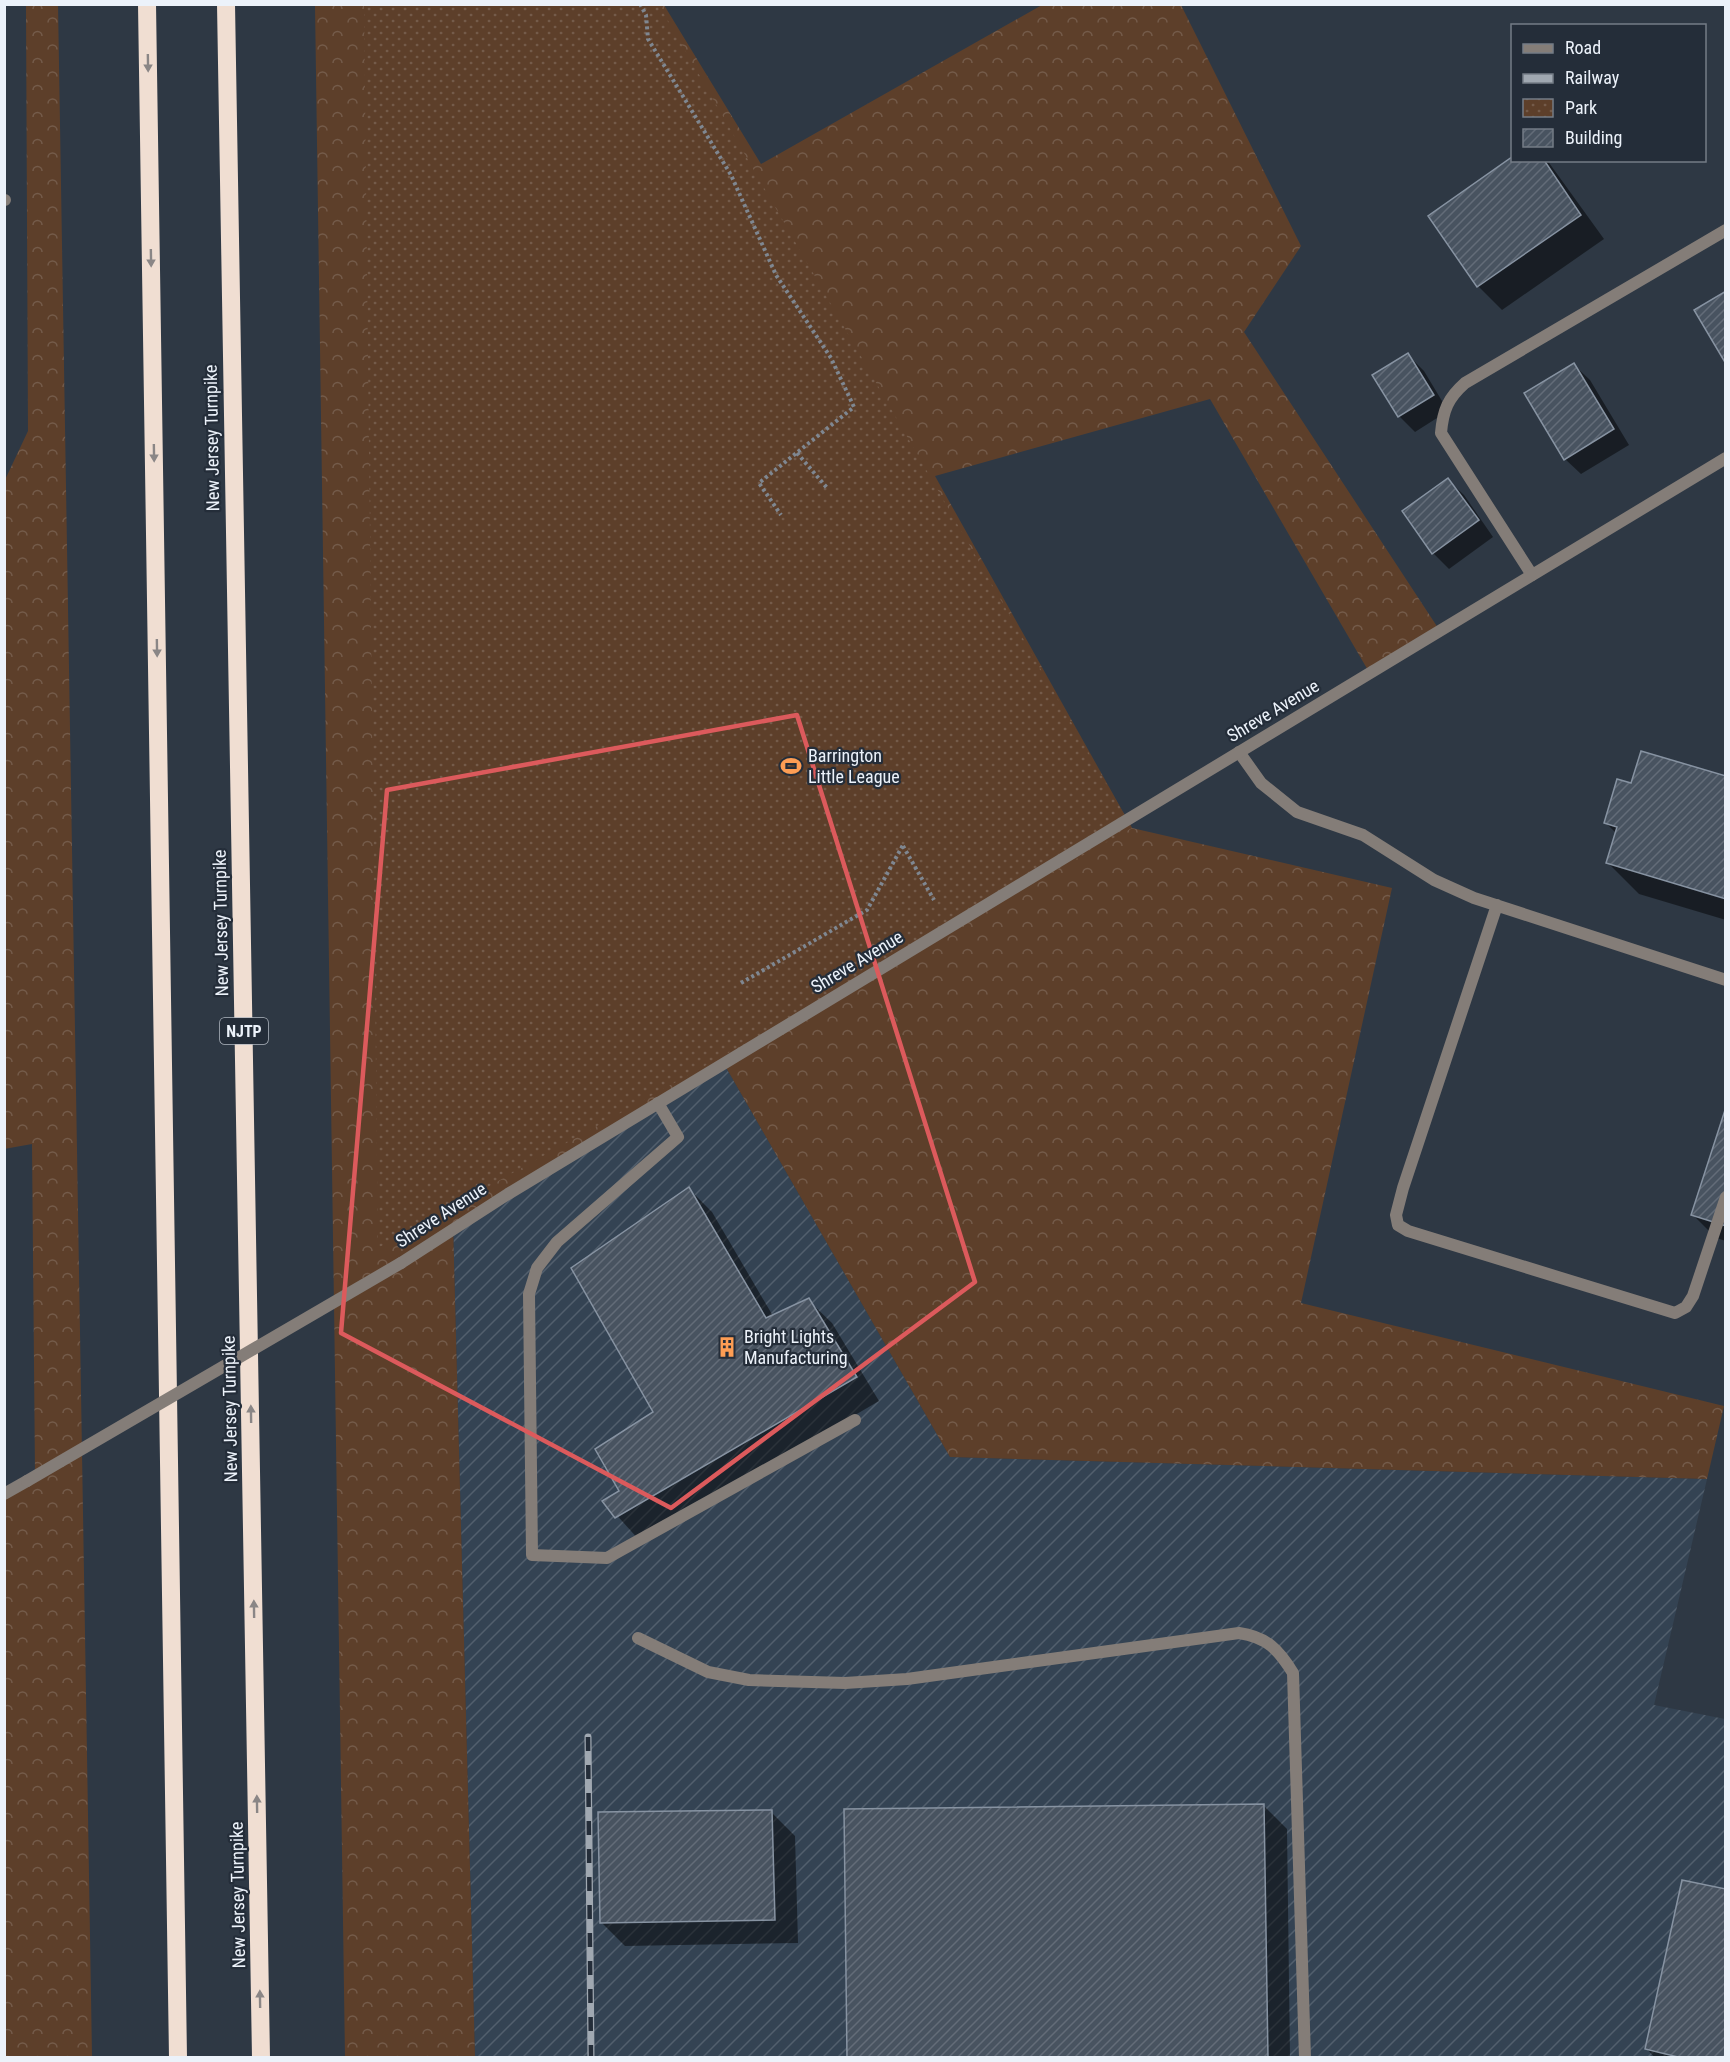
<svg xmlns="http://www.w3.org/2000/svg" width="1730" height="2062" font-family="'Roboto Condensed',sans-serif">
<style>
.industrial{fill:url(#industrial-furrows)}
.forest{fill:url(#forest-crowns)}
.park{fill:url(#park-dots)}
.shadow{fill:#0007}
.building{fill:url(#building-hatch);stroke:#8793a2;stroke-width:1.5}
.lines{fill:none;stroke-linecap:round;stroke-linejoin:round}
.path{stroke:#7f8791;stroke-width:4;stroke-dasharray:3 3;stroke-linecap:butt}
.service{stroke:#847d78;stroke-width:12}
.minor{stroke:#847d78;stroke-width:12}
.motorway{stroke:#f0ded2;stroke-width:18}
.rail-casing{stroke:#a0a8b1;stroke-width:7}
.rail{stroke:#242d39;stroke-width:4.5;stroke-dasharray:14;stroke-linecap:butt}
.minor-bridge{stroke:#847d78;stroke-width:12}
.oneway{fill:#8a8686}
.marked{fill:none;stroke:#dc5a5c;stroke-width:4.5;stroke-linejoin:round}
.labels{text-anchor:middle;stroke-width:4.5;stroke-linejoin:round;paint-order:stroke}
.shield{fill:#242d39;stroke:#b0b7c0;stroke-width:1.5}
.shield-label{font-size:16px;font-weight:bold;fill:#ecf2fa}
.street-label{font-size:18px;fill:#ecf2fa;stroke:#242d39}
.poi-label{font-size:18px;fill:#ecf2fa;stroke:#242d39;text-anchor:start}
</style>
<defs>
<pattern id="industrial-furrows" width="10" height="10" patternUnits="userSpaceOnUse" patternTransform="scale(1.5)"><rect width="10" height="10" fill="#344353"/><path d="M-1 1l2-2M0 10L10 0M9 11l2-2" fill="none" stroke="#525f6d"/></pattern>
<pattern id="forest-crowns" width="20" height="18" patternUnits="userSpaceOnUse" patternTransform="scale(1.5)"><rect width="20" height="18" fill="#5d3f2a"/><path d="M2 6a3 3 0 1 1 6 0M12 15a3 3 0 1 1 6 0" fill="none" stroke="#745b4a"/></pattern>
<pattern id="park-dots" width="8" height="8" patternUnits="userSpaceOnUse" patternTransform="scale(1.5)"><rect width="8" height="8" fill="#5d3f2a"/><path d="M2 2h.1M6 6h.1" fill="none" stroke="#745b4a" stroke-width="1.8" stroke-linecap="round"/></pattern>
<pattern id="building-hatch" width="6" height="6" patternUnits="userSpaceOnUse" patternTransform="scale(1.5)"><rect width="6" height="6" fill="#485360"/><path d="M-1 1l2-2M0 6l6-6M5 7l2-2" fill="none" stroke="#636c78"/></pattern>
</defs>
<rect width="100%" height="100%" fill="#2e3844"/>
<!-- industrial -->
<path class="industrial" d="M724,1064l226,393 757,22 -53,226 71,14v338h-1250l-22,-835z"/>
<!-- forest -->
<path class="forest" d="M58,4l34,2053h-87l-1,-562 31,-22 -3,-329 -28,5v-667l24,-51 -2,-426z
M315,5h349l97,159 281,-159h139l120,241 -57,86 196,299 -71,41 -159,-273 -275,77 197,352 260,60 -91,415 423,103 -17,73 -757,-22 -226,-393 -271,159 22,834h-130z"/>
<!-- park -->
<path class="park" d="M364,5h295l473,823 -754,420z"/>
<!-- shadow -->
<path class="shadow" d="M1512,159l35,1 57,79 -102,71 -24,-24 -48,-70z
M1408,355l16,16 24,40 -33,21 -16,-16z
M1574,365l16,15 39,65 -48,29 -16,-15z
M1448,480l16,15 29,42 -44,32 -16,-16 -29,-41z
M1726,778v142l-87,-26 -31,-31 8,-30 -10,-10 26,-38z
M1726,1112v129l-10,-3 -23,-23z
M689,1189l23,23 61,104 35,-16 24,23 47,78 -239,140 -36,-40 17,-9 34,-79z
M1263,1805l24,24 3,229h-442z
M771,1812l24,24 3,107 -173,3 -24,-24z
M1647,2049l79,9h-71z"/>
<!-- building -->
<path class="building" d="M1512,157v3h32l37,55 -104,72 -49,-71z
M1726,291v73l-32,-54z
M1408,353l26,42 -36,22 -26,-42z
M1574,363l40,66 -50,31 -40,-67z
M1448,478l31,42 -47,34 -30,-43z
M1641,751l85,25v123l-120,-36 11,-36 -13,-4 13,-44 14,4z
M1726,1107v119l-35,-11z
M689,1187l77,131 43,-20 48,79 -242,141 -13,-17 17,-10 -24,-42 58,-37 -82,-144z
M1264,1804l4,254h-421l-3,-249z
M772,1810l3,110 -175,3 -2,-111z
M1682,1880l44,9v169h-44l-37,-9z"/>
<g class="lines">
<!-- path -->
<path class="path" d="M640,4l6,11 2,24 83,136 45,100 55,83 23,49 -95,76 22,32
M797,453l31,36
M903,846l31,54
M741,983l126,-73 36,-65"/>
<!-- service -->
<path class="service" d="M1532,575l-91,-142c2,-23 7,-35 24,-50l261,-153
M1239,752l22,31 36,29 66,23 71,45 40,18 252,82
M1497,905l-94,283 -7,27 2,10 10,6 267,82 11,-6 7,-11 33,-99
M658,1103l20,34 -121,105 -20,26 -8,26 3,261 75,3 248,-138
M638,1638l70,34 41,8 96,3 62,-4 332,-46c28,4 40,17 54,40l12,385"/>
<!-- minor -->
<path class="minor" d="M4,200h1
M401,1263l107,-69 1218,-736
M4,1494l23,-13"/>
<!-- motorway -->
<path class="motorway" d="M147,4l31,2054
M226,4l35,2054"/>
<!-- rail casing -->
<g class="rail-casing">
<path id="rail" d="M588,1737l3,321"/>
</g>
<!-- rail -->
<use href="#rail" class="rail"/>
<!-- minor-bridge -->
<path class="minor-bridge" d="M27,1481l374,-218"/>
</g>
<!-- one-way arrows -->
<defs><path id="oneway-solid" d="M-6-.8H1V-3.2L6.5 0L1 3.2V.8H-6Z" transform="scale(1.5)"/></defs>
<g class="oneway">
<use href="#oneway-solid" transform="translate(148 63) rotate(89)"/>
<use href="#oneway-solid" transform="translate(151 258) rotate(89)"/>
<use href="#oneway-solid" transform="translate(154 453) rotate(89)"/>
<use href="#oneway-solid" transform="translate(157 648) rotate(89)"/>
<use href="#oneway-solid" transform="translate(251 1414) rotate(-91)"/>
<use href="#oneway-solid" transform="translate(254 1609) rotate(-91)"/>
<use href="#oneway-solid" transform="translate(257 1804) rotate(-91)"/>
<use href="#oneway-solid" transform="translate(260 1999) rotate(-91)"/>
</g>
<!-- marked area -->
<path class="marked" d="M797,715l178,567 -304,226 -330,-175 46,-543z"/>
<!-- icons -->
<defs>
<g id="stadium-bare" transform="scale(1.62)"><path d="M0-5a6.5 5 0 1 0 0 10a6.5 5 0 1 0 0-10ZM-3.5-1.8h7v3.6h-7Z" fill="#fd9d54" stroke="#242d39" stroke-width="2.5" paint-order="stroke"/></g>
<g id="building-bare" transform="scale(1.62)"><path d="M-4-6H4V6H1V3H-1V6H-4ZM-2.5-4.3h1.7v1.8h-1.7ZM.8-4.3h1.7v1.8H.8ZM-2.5-1h1.7V.8h-1.7ZM.8-1h1.7V.8H.8Z" fill="#fd9d54" stroke="#242d39" stroke-width="2.5" paint-order="stroke"/></g>
</defs>
<g fill-rule="evenodd">
<use href="#stadium-bare" x="791" y="766"/>
<use href="#building-bare" x="727" y="1347"/>
</g>
<g class="labels">
<!-- shield labels -->
<rect class="shield" x="220" y="1018" width="48" height="26" rx="4.5"/>
<g class="shield-label">
<text x="244" y="1037">NJTP</text>
</g>
<!-- street labels -->
<g class="street-label">
<text transform="translate(212 438) rotate(-91)" y="6">New Jersey Turnpike</text>
<text transform="translate(1273 711) rotate(-31)" y="6">Shreve Avenue</text>
<text transform="translate(221 923) rotate(-91)" y="6">New Jersey Turnpike</text>
<text transform="translate(857 962) rotate(-31)" y="6">Shreve Avenue</text>
<text transform="translate(441 1215) rotate(-33)" y="6">Shreve Avenue</text>
<text transform="translate(230 1409) rotate(-91)" y="6">New Jersey Turnpike</text>
<text transform="translate(238 1895) rotate(-91)" y="6">New Jersey Turnpike</text>
</g>
<!-- poi labels -->
<g class="poi-label">
<text x="808" y="762">Barrington<tspan x="808" dy="21">Little League</tspan></text>
<text x="744" y="1343">Bright Lights<tspan x="744" dy="21">Manufacturing</tspan></text>
</g>
</g>
<!-- border -->
<rect width="1730" height="2062" fill="none" stroke="#ecf2fa" stroke-width="12"/>
<!-- legend -->
<rect x="1511" y="24" width="195" height="138" fill="#242d39" stroke="#747c86" stroke-width="1.5"/>
<rect x="1523" y="44" width="30" height="9" fill="#847d78" stroke="#747c86" stroke-width="1.5"/>
<text x="1565" y="54" font-size="18" fill="#ecf2fa">Road</text>
<rect x="1523" y="74" width="30" height="9" fill="#a0a8b1" stroke="#747c86" stroke-width="1.5"/>
<text x="1565" y="84" font-size="18" fill="#ecf2fa">Railway</text>
<rect x="1523" y="99" width="30" height="18" fill="url(#park-dots)" stroke="#747c86" stroke-width="1.5"/>
<text x="1565" y="114" font-size="18" fill="#ecf2fa">Park</text>
<rect x="1523" y="129" width="30" height="18" fill="url(#building-hatch)" stroke="#747c86" stroke-width="1.5"/>
<text x="1565" y="144" font-size="18" fill="#ecf2fa">Building</text>
</svg>
